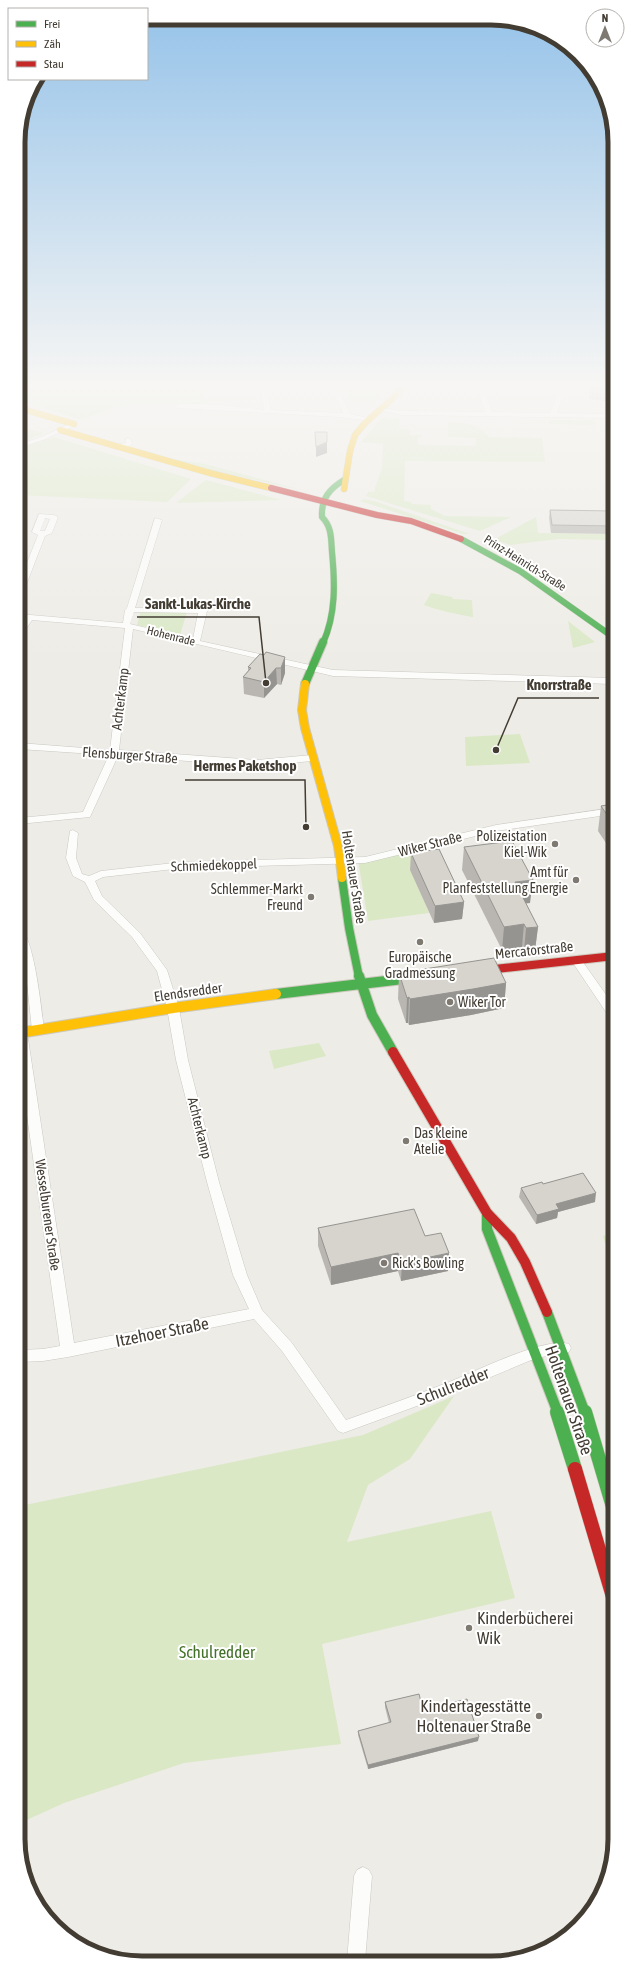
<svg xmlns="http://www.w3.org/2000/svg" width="633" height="1981" font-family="'Asap Condensed',sans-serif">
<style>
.green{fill:#dae8c6}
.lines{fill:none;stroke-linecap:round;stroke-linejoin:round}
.street-casing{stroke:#cac8c2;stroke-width:1}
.fast-far3-casing{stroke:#ccc9bd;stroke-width:7}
.fast-far2-casing{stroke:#ccc9bd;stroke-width:10}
.fast-far1-casing{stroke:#ccc9bd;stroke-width:12}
.fast-casing{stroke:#ccc9bd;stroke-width:15}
.slow-far2-casing{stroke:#ccc9bd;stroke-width:7}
.slow-far1-casing{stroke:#ccc9bd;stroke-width:10}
.slow-casing{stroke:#ccc9bd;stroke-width:12}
.jam-far3-casing{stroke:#ccc9bd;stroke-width:7}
.jam-far2-casing{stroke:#ccc9bd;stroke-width:10}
.jam-far1-casing{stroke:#ccc9bd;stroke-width:12}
.jam-casing{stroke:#ccc9bd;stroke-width:15}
.street{fill:#fcfcfb;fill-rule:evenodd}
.fast-far3{stroke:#4caf50;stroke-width:6}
.fast-far2{stroke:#4caf50;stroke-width:8}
.fast-far1{stroke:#4caf50;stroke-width:10}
.fast{stroke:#4caf50;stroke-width:14}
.slow-far2{stroke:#ffc107;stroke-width:6}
.slow-far1{stroke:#ffc107;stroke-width:8}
.slow{stroke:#ffc107;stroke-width:10}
.jam-far3{stroke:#c62828;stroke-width:6}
.jam-far2{stroke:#c62828;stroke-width:8}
.jam-far1{stroke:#c62828;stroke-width:10}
.jam{stroke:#c62828;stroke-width:14}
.wall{fill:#b9b6b1}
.shaded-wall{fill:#969490}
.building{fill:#d7d4ce;stroke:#969490}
.poi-dot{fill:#7e7a72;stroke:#fff;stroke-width:1.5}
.labels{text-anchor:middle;stroke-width:4;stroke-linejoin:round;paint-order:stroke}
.far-street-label{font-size:12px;fill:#423c33;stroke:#fff}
.street-label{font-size:14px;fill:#423c33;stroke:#fff}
.poi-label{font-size:14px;fill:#423c33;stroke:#fff;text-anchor:end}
.near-street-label{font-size:17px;fill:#423c33;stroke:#fff}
.near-poi-label{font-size:17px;fill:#423c33;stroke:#fff;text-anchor:start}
.near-park-label{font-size:17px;fill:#437129;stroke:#fff}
.rim{fill:none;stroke:#423c33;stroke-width:5}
.leader{fill:none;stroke:#423c33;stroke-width:1.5}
.callout-dot{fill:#423c33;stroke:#fff;stroke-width:1.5}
.callout-label{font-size:15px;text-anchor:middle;font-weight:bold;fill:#423c33;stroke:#fff;stroke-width:4;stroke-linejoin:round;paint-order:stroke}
</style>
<rect width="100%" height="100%" fill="#eeece6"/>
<!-- green -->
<path class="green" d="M19,386h179l9,18 -80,-1 1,3 -16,2 -30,12 -63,-19z
M343,386h38l-3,15h-28z
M382,418l18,1 -1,9 11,2v5h12v2h-4v8l58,1v-8l-28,-1v-14c16,-1 31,1 41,14l53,1 3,24 -140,-1 -1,40 7,1 1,2 19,1v4l14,7 66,1 -31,14 -114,-35 2,-4h6l8,-25 1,-23 -22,-2z
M549,420h44l3,3 -3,2 -44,-1z
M19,427l25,6 -25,11z
M54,437l137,42 -24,23 -148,-7v-47z
M168,458l37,6 96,26 -108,-24z
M206,480l75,20 -105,3z
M364,499l13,3 93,32h-7l-103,-33z
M536,517l2,16 75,1v6l-55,-1 -48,6 -8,-3 -4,1 -1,-5z
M431,593l21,4 1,2 19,1 1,17c-9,-1 -40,-8 -49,-12z
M141,611l46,1 -7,23 -43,-10z
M568,621l27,21 -22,6z
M520,734l10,29 -64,3 -1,-29z
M429,843l8,17 -22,14 14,39 -61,8 -10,-61z
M319,1043l7,13 -52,13 -5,-18z
M614,1232v24l-5,1 -6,-21z
M454,1396l-44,63 -42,26 -21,57 144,-31 24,87 -193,46 19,100 -157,19 -120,40 -44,20v-317l343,-71z"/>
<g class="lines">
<!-- street casing -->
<g class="street-casing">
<path id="street" d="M260,386h6l5,24 72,3 -12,-27h6l13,28 24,5 -3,2 -32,-4 -162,-9 -3,-2c8,-6 76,2 90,4z
M477,386h6l9,26 58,1 10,-27h6l-9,27 56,1v4l-211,-3 -23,-5 3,-2 20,3 83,1z
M74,422l3,2 -1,1 -33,15 -24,8v-4l20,-6z
M128,438l2,1 2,4 -2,3 -15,2 -3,-2 14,-3 -1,-3z
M39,514l15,1 4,2 -6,16 -7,3 -22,57 -4,2v-12l19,-48 -6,-3zM45,518l5,1 -5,12h-5z
M155,518l7,2 -27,88 71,1 1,2 -7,30 133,29 280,8v6l-280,-8 -200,-47 -14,121 138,10 55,-5 5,3 -5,3 -55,5 -139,-10 -28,61 -71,7v-6l64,-6 26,-57 -90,-6v-6l91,7 15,-122 -93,-8 -10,15h-3v-8l6,-8 -6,-1v-4l104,9 2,-13 2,-2zM134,612l64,1 -5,26 -63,-15z
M613,808l1,6 -118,17 -131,32 -182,5 -80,9 -8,4 7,15 38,37 27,37 12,38 9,52 31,122 28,93 15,35 30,33 54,77c33,-12 66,-23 98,-36 27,-10 100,-48 125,-40l2,4 -2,4 -33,6 -81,34 -112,41 -5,-2 -56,-80 -28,-32 -186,38 -25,4 -23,1v-12l23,-1 17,-3 -41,-286v-31l2,-1 6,4 47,311 175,-34 -16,-34 -26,-93 -31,-122 -9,-52 -10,-37 -25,-34 -38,-37 -9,-18 -12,-6 -7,-18 4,-27 3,-1 5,3 -2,25 6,16 7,2 12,-5 82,-9 182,-5 131,-32z
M19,928c15,4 23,86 25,102l-6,4 -6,-4 -7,-66 -6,-16z
M576,957l4,1 34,48v13l-4,-1 -39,-58z
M363,1867l6,3 3,6 -7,85h-18l7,-85 3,-6z"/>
</g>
<!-- fast-far3 casing -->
<g class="fast-far3-casing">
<path id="fast-far3" d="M461,539l59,32 93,66
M323,643c13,-29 12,-60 9,-91 -1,-13 0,-25 -10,-35 -1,-18 7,-28 22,-37"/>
</g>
<!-- fast-far2 casing -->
<g class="fast-far2-casing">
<path id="fast-far2" d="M305,684l18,-42
M342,878l7,50 10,49
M416,977h4"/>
</g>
<!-- fast-far1 casing -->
<g class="fast-far1-casing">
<path id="fast-far1" d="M359,976l13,39 21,37
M276,994l144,-17
M487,1213v16l71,184
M547,1312l38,101"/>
</g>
<!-- fast casing -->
<g class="fast-casing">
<path id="fast" d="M557,1412l18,57
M585,1412l29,98"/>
</g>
<!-- slow-far2 casing -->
<g class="slow-far2-casing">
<path id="slow-far2" d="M19,408l55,16
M60,430l150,43 61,15
M344,489l6,-38 5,-16 11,-13 26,-23 11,-13"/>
</g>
<!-- slow-far1 casing -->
<g class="slow-far1-casing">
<path id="slow-far1" d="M305,684l-3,26 3,18 33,118 4,32"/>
</g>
<!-- slow casing -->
<g class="slow-casing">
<path id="slow" d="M19,1033l154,-25 103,-14"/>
</g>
<!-- jam-far3 casing -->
<g class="jam-far3-casing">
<path id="jam-far3" d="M271,488l106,27 34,6 50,18"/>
</g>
<!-- jam-far2 casing -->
<g class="jam-far2-casing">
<path id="jam-far2" d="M477,971l137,-15"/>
</g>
<!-- jam-far1 casing -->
<g class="jam-far1-casing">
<path id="jam-far1" d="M393,1052l94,161 24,25 14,24 22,50"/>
</g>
<!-- jam casing -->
<g class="jam-casing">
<path id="jam" d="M575,1469l39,131"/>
</g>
<!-- street -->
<use href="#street" class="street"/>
<!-- fast-far3 -->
<use href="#fast-far3" class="fast-far3"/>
<!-- fast-far2 -->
<use href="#fast-far2" class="fast-far2"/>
<!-- fast-far1 -->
<use href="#fast-far1" class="fast-far1"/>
<!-- fast -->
<use href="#fast" class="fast"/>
<!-- slow-far2 -->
<use href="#slow-far2" class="slow-far2"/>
<!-- slow-far1 -->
<use href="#slow-far1" class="slow-far1"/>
<!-- slow -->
<use href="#slow" class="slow"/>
<!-- jam-far3 -->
<use href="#jam-far3" class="jam-far3"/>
<!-- jam-far2 -->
<use href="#jam-far2" class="jam-far2"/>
<!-- jam-far1 -->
<use href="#jam-far1" class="jam-far1"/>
<!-- jam -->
<use href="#jam" class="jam"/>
</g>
<!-- wall -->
<path class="wall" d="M590,386h23v16l-24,-3z
M550,510l63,1v23l-62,-1 -2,-15z
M266,652l19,21 -4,12 -4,-1 -13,14 -20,-4 -1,-17 5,-6v-4l16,-12z
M613,804l1,51 -16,-24 3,-25z
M464,847l66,56h-5l13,24 -3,23 -11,1 -2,-4 -20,3 -40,-80z
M411,853l53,49 -2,17 -28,4 -24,-53z
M399,973l107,10 -2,25 -33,7 -62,10 -1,-2h-2l-8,-24z
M543,1184l52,18 -37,10 -1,6 -21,6 -17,-27 2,-9z
M318,1228l107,8 23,35 -47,10 -3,-10 -67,14 -13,-39z
M385,1702l38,8 55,31 -110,28 -10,-34v-4l31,-8 -4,-16z"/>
<!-- shaded-wall -->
<path class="shaded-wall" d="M327,442v11l-11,4v-10z
M285,657v16l-4,12v-17z
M276,668l1,16 -13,14v-16z
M533,880l-3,23 -17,2 2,-23z
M464,902l-2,17 -28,4 1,-17z
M524,924l-2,23 -20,3 2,-23z
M538,927l-3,23 -11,1 2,-23z
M506,983l-2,25 -33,7 -62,10 1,-26z
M409,997l-1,26h-2l1,-25z
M596,1193l-1,9 -37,10 -1,6 -21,6 1,-9 19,-11z
M398,1253v18l-67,14v-18z
M449,1253l-1,18 -47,10 1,-18z
M479,1737l-1,4 -110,28v-4z"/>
<!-- building -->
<path class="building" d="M590,386h23v5l-23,-4z
M315,432h12v10l-11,5z
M550,510l63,1v15l-61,-1z
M266,652l19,5 -4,11h-5l-12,14 -21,-5 8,-9 -3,-1 12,-13 4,1z
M613,804l1,21 -13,-19z
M512,841l21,39 -18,2 23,45 -12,1 -2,-4 -20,3 -40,-80z
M439,849l25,53 -29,4 -24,-53z
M494,958l12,25 -33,6 -63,10 -1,-2 -2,1 -8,-25z
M583,1173l13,20 -40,11 3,5 -22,6 -16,-27 21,-6 1,2z
M414,1209l11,27 16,-3 8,20 -47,10 -4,-10 -67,14 -13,-39z
M419,1694l4,16 44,-11 12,38 -111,28 -10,-34 33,-9 -6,-20z"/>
<!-- sky -->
<linearGradient id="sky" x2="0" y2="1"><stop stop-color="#94c2e9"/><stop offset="0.58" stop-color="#f7f6f4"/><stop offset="1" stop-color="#f7f6f4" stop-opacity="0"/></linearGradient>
<rect width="633" height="664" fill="url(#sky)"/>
<!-- markers -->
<g class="poi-dot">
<circle cx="555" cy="844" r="4"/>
<circle cx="576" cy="880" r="4"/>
<circle cx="311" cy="897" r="4"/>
<circle cx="420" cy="942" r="4"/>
<circle cx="450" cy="1002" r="4"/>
<circle cx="406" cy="1141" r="4"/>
<circle cx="384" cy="1263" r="4"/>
<circle cx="469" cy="1628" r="4"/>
<circle cx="539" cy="1716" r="4"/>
</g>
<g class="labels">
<!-- far-street labels -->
<g class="far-street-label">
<text transform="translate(525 563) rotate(32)" y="4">Prinz-Heinrich-Straße</text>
<text transform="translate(171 636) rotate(14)" y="4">Hohenrade</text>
</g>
<!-- street labels -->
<g class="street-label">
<text transform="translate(120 699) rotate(-83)" y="5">Achterkamp</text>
<text transform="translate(130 755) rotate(4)" y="5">Flensburger Straße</text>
<text transform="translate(430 844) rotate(-14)" y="5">Wiker Straße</text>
<text transform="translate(214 865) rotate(-2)" y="5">Schmiedekoppel</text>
<text transform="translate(354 877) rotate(81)" y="5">Holtenauer Straße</text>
<text transform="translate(534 950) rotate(-6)" y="5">Mercatorstraße</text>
<text transform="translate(188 992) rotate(-8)" y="5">Elendsredder</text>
<text transform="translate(200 1128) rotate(76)" y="5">Achterkamp</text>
<text transform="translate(48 1215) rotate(82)" y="5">Wesselburener Straße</text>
</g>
<!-- poi labels -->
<g class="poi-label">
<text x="547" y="841">Polizeistation<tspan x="547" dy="16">Kiel-Wik</tspan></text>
<text x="568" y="877">Amt für<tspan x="568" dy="16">Planfeststellung Energie</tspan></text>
<text x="303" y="894">Schlemmer-Markt<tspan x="303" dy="16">Freund</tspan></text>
<text x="420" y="962" text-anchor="middle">Europäische<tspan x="420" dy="16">Gradmessung</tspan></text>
<text x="458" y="1007" text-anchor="start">Wiker Tor</text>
<text x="414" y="1138" text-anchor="start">Das kleine<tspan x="414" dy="16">Atelie</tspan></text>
<text x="392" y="1268" text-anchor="start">Rick’s Bowling</text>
</g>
<!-- near-street labels -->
<g class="near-street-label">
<text transform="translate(162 1332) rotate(-11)" y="6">Itzehoer Straße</text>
<text transform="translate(453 1386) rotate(-22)" y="6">Schulredder</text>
<text transform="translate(569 1400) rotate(71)" y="6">Holtenauer Straße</text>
</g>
<!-- near-poi labels -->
<g class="near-poi-label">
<text x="477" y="1624">Kinderbücherei<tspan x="477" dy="20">Wik</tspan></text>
<text x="531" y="1712" text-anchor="end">Kindertagesstätte<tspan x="531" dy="20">Holtenauer Straße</tspan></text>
</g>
<!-- near-park labels -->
<g class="near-park-label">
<text x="217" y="1658">Schulredder</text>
</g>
</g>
<!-- crop -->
<path d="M0 0H633V1981H0ZM142 25H491A117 117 0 0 1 608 142V1839A117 117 0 0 1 491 1956H142A117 117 0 0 1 25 1839V142A117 117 0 0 1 142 25Z" fill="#fff" fill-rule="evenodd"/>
<path class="rim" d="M142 25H491A117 117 0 0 1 608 142V1839A117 117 0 0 1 491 1956H142A117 117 0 0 1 25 1839V142A117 117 0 0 1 142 25Z"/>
<!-- callouts -->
<path class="leader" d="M266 683L259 617H137M496 750L518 698H599M306 827L305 780H185"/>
<g class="callout-dot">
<circle cx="266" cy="683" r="4"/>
<circle cx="496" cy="750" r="4"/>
<circle cx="306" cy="827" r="4"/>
</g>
<g class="callout-label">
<text x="198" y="609">Sankt-Lukas-Kirche</text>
<text x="559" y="690">Knorrstraße</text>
<text x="245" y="771">Hermes Paketshop</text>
</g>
<!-- legend -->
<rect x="8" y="8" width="140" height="72" fill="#ffffff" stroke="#b3b1ad"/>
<rect x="16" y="21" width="20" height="6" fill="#4caf50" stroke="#b3b1ad"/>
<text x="44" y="28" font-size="12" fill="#423c33">Frei</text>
<rect x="16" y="41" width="20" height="6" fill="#ffc107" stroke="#b3b1ad"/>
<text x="44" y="48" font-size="12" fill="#423c33">Zäh</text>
<rect x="16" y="61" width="20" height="6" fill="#c62828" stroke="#b3b1ad"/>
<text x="44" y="68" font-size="12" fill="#423c33">Stau</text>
<!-- north arrow -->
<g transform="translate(605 28)"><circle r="19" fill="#ffffff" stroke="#b3b1ad"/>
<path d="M0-3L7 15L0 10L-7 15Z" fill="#7e7a72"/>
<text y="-6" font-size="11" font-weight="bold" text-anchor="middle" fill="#423c33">N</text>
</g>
</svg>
